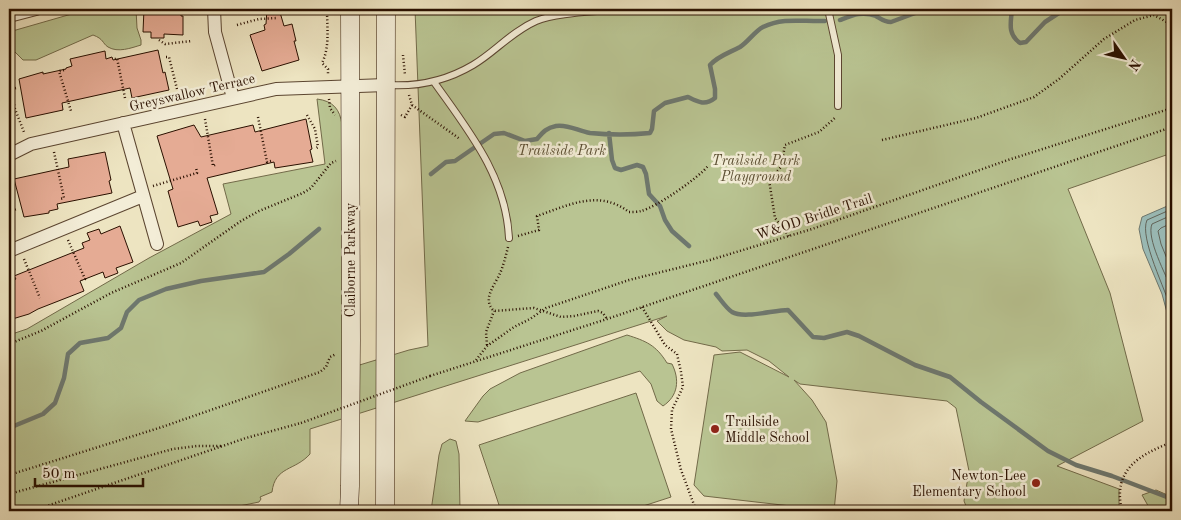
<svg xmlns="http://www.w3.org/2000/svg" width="1181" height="520" font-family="'Old Standard TT',serif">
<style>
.green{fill:#b9c492;stroke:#726a49}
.water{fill:#9bbdb9;stroke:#6e786f}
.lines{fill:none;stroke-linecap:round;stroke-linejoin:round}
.shore{stroke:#62665c;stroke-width:1}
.stream{stroke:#6e786f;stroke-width:4.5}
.building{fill:#e5ab94;stroke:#2a1000}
.service-casing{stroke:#5b4530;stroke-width:8}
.minor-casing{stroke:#5b4530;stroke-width:14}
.secondary-casing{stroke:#2a1000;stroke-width:19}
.path{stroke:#2a1000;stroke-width:2.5;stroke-dasharray:1 2.5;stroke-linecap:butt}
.service{stroke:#f3edd7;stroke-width:6}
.minor{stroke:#f3edd7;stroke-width:12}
.secondary{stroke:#f3edd7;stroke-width:18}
.path-bridge{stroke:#2a1000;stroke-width:2.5;stroke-dasharray:1 2.5;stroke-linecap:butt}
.poi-dot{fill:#8f2418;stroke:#f3edd7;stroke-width:2}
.labels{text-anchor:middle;stroke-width:5;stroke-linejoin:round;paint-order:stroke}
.street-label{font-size:14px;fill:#2a1000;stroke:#f3edd7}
.park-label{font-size:14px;font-style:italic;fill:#5c4f33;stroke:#f3edd7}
.poi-label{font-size:14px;fill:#2a1000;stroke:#f3edd7;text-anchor:start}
</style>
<rect width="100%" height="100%" fill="#ede4c1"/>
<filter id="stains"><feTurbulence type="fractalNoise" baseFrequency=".004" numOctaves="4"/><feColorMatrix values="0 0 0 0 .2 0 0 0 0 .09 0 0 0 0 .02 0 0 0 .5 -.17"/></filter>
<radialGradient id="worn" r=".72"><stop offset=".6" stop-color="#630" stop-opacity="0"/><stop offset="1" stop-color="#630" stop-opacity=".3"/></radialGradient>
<!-- green -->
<path class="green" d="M89,9h47l1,19 4,12v5c-10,3 -23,8 -33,2 -6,-4 -4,-8 -15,-12l-57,25h-13l-14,-14v-14z
M415,9h757v144l-104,36 42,104 33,128 -86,45 62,23v22h-151l-4,-10 5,-30 -13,-63 -9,-7 -147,-17 -6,-4 18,20 14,22 11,59 -3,30 -130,-15 -10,-11 20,-130 26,-3 49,25 -20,-16 -22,-11 -25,1 -6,-4 -32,-7 -17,-9 -10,-10 10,-5 -357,113v25c-15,17 -35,12 -38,38l-12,5 1,2 -2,3 -44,9h-206v-176l18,-6 122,-71 82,-44 -8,-30 102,-20 -8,-65c16,2 23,10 25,26l1,245 66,-20 19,-4z
M627,335c19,6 29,10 40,28l5,1c8,16 6,32 -9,42l-6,-5 -6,-17 -11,-13 -162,51 -13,-1 18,-25 7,-7 30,-16z
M636,393l35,104 -43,14h-127l-22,-66z
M450,439l6,2 3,13 1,57h-29l8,-56 3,-11z
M1156,490l16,7v14h-21l-9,-16z"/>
<!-- water -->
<path class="water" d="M1172,204v127l-10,-37 -19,-45 -4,-20 3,-12z"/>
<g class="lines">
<!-- shore -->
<path class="shore" d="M1172,209l-25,11c-8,18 19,70 25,92
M1172,215l-20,9c-6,14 14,51 20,66
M1172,223l-11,5 -3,3 3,13 11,27"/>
<!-- stream -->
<path class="stream" d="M1012,9c-1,13 -5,25 8,34l6,-1 19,-20 20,-13
M840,20c13,-5 22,-9 36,-4 5,3 8,6 15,6l35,-13
M609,133l3,27 3,8 6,2 16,-5 6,2 3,7 3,20 11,12 5,14 7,11 17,15
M431,174l15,-12 9,-1 39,-27 10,-1 21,8 12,-2c6,-7 9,-11 19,-13 12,-2 22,5 34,7 20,2 40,2 60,0l2,-4 2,-18 11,-8 23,-6c10,5 17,9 27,1v-9l-5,-24c8,-9 19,-12 30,-18 8,-5 15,-16 23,-20 21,-10 40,-5 62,-6
M716,294c5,6 10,14 16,18 12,7 42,-2 56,-2l25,27 11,1 23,-6 12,4 56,29 35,12 31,25 67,49 28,14 36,11 60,23
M9,428l34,-14 12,-11 9,-25 4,-24 12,-11 28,-5 13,-10 6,-16 12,-12 27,-11 35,-8 63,-9 25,-18 30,-25"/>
</g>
<!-- building -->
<path class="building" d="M144,9h37v7h2v19l-19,-1v4h-13v-6h-8z
M267,9h12l5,17 8,-2 4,17h-2l5,19 -37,11 -12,-36 15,-5 -1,-5 2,-1z
M158,50l5,23 2,-1 4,18 -37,8 -2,-10 -68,15 1,7 -37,8 -7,-39 24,-7v2l23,-5v-1l6,-2 -2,-7 35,-8 1,8 6,-2 1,3z
M306,119l6,30 -2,1 3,12 -38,6 -1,-6 -67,16 11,36 -8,2 2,6 -12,4 -2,-5 -20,6 -10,-36 5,-2 -16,-53 37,-11 7,12 52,-12 2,7z
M105,152l6,28 -2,1 3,12 -55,11 1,5 -9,2v2l-25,4 -10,-38 55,-12 -1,-8z
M120,226l13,36 -17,6 2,5 -13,5 -2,-6 -23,9 4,10 -46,18 -9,5 -20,6v-38l7,-3 -2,-3 70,-28 -2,-5 8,-3 -3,-7 12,-4 2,5z"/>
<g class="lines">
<!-- service casing -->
<g class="service-casing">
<path id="service" d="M828,9l10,46v51
M434,82c34,48 72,94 75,156
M387,85c30,2 59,-4 86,-20 22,-13 38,-33 63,-44 22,-9 59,-9 84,-12"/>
</g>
<!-- minor casing -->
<g class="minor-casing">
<path id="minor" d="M214,9l1,23 18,66
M9,16l27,-7
M123,123l34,121
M9,155l22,-11 245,-55 110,-4
M9,251l134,-55"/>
</g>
<!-- secondary casing -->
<g class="secondary-casing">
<path id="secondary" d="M349,511l1,-25 1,-146 -1,-331
M385,511l1,-502"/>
</g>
<!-- path -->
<path class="path" d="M327,9c0,18 3,38 -5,54l6,6v5
M237,25l22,-6 18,-1
M159,40l6,4 27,-3
M403,55l2,20
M166,57h3l8,32
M115,59l2,-1 8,40
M64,70l-5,1 12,40
M16,88l-5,1 4,20 9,23
M409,95l3,10 48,34
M329,99l1,9 5,7
M307,115l8,14 3,18 -3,2
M401,115l4,2 7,-12
M258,117l9,45 4,-1
M205,119l8,47 2,-1
M882,140l94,-22 58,-21 25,-18 45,-40 31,-19 19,-5 18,10
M54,152l10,46 -4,1
M153,186l44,-13 -1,-6
M9,207l1,5 6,-3
M518,236l21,-6 -2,-14c32,-11 62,-27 92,-4 4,0 9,0 12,-1 16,-4 57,-33 67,-45
M789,236l-14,-18 -6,-38 12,-13 4,-22 34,-13 17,-15
M68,240l17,39 -3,1
M508,247c-2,8 -4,16 -7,24 -5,13 -20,28 -7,40l40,-3 27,9 13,-1 24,-5 5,2 4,6
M24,259l16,39
M642,307l23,38 12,9 4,18 2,15 -11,23 -1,19 10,41 15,40 -5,1
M9,344l32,-13 70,-38 70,-30 60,-42 18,-10 44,-18 8,-5 20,-25 5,-2
M487,345l-1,-13 8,-21
M476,360l11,-14 27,-19 16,-8 16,-11 83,-28 81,-20 102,-31 196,-69 164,-52
M430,376l177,-57 565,-192
M9,475l153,-48 158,-55 6,-5 4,-10 6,-3
M9,494l164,-45 24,-3h24
M666,510v1
M32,511l214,-73 55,-15
M1122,511c-10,-41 17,-56 50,-69"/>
<!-- service -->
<use href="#service" class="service"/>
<!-- minor -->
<use href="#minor" class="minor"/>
<!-- secondary -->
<use href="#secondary" class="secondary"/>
<!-- path-bridge -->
<path class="path-bridge" d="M301,423l129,-47"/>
</g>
<!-- markers -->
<g class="poi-dot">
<circle cx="715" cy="429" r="5"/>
<circle cx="1036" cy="483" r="5"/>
</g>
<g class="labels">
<!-- street labels -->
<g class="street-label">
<text transform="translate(192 92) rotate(-13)" y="5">Greyswallow Terrace</text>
<text transform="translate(814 216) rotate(-18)" y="5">W&amp;OD Bridle Trail</text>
<text transform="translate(350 260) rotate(-90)" y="5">Claiborne Parkway</text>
</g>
<!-- park labels -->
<g class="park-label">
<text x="562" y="155">Trailside Park</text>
<text x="756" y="165">Trailside Park<tspan x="756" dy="16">Playground</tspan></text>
</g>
<!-- poi labels -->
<g class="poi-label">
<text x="725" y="426">Trailside<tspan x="725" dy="16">Middle School</tspan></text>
<text x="1026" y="480" text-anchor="end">Newton-Lee<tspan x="1026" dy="16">Elementary School</tspan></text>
</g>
</g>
<!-- margin -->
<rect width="1181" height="520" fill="none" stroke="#ede4c1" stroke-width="30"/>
<rect x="10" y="10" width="1161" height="500" fill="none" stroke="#2a1000" stroke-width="2.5"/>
<rect x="15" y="15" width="1151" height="490" fill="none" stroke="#2a1000"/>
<!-- north arrow -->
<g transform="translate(1124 58) rotate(124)" stroke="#f3edd7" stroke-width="4" paint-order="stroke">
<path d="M0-4L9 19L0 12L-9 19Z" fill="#2a1000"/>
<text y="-8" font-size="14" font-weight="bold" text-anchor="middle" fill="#2a1000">N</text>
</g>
<!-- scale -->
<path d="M35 478v8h108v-8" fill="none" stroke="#2a1000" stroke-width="2.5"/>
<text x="42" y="478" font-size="15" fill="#2a1000" stroke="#f3edd7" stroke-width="4" paint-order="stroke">50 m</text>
<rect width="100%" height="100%" filter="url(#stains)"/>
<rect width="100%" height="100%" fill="url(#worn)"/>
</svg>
